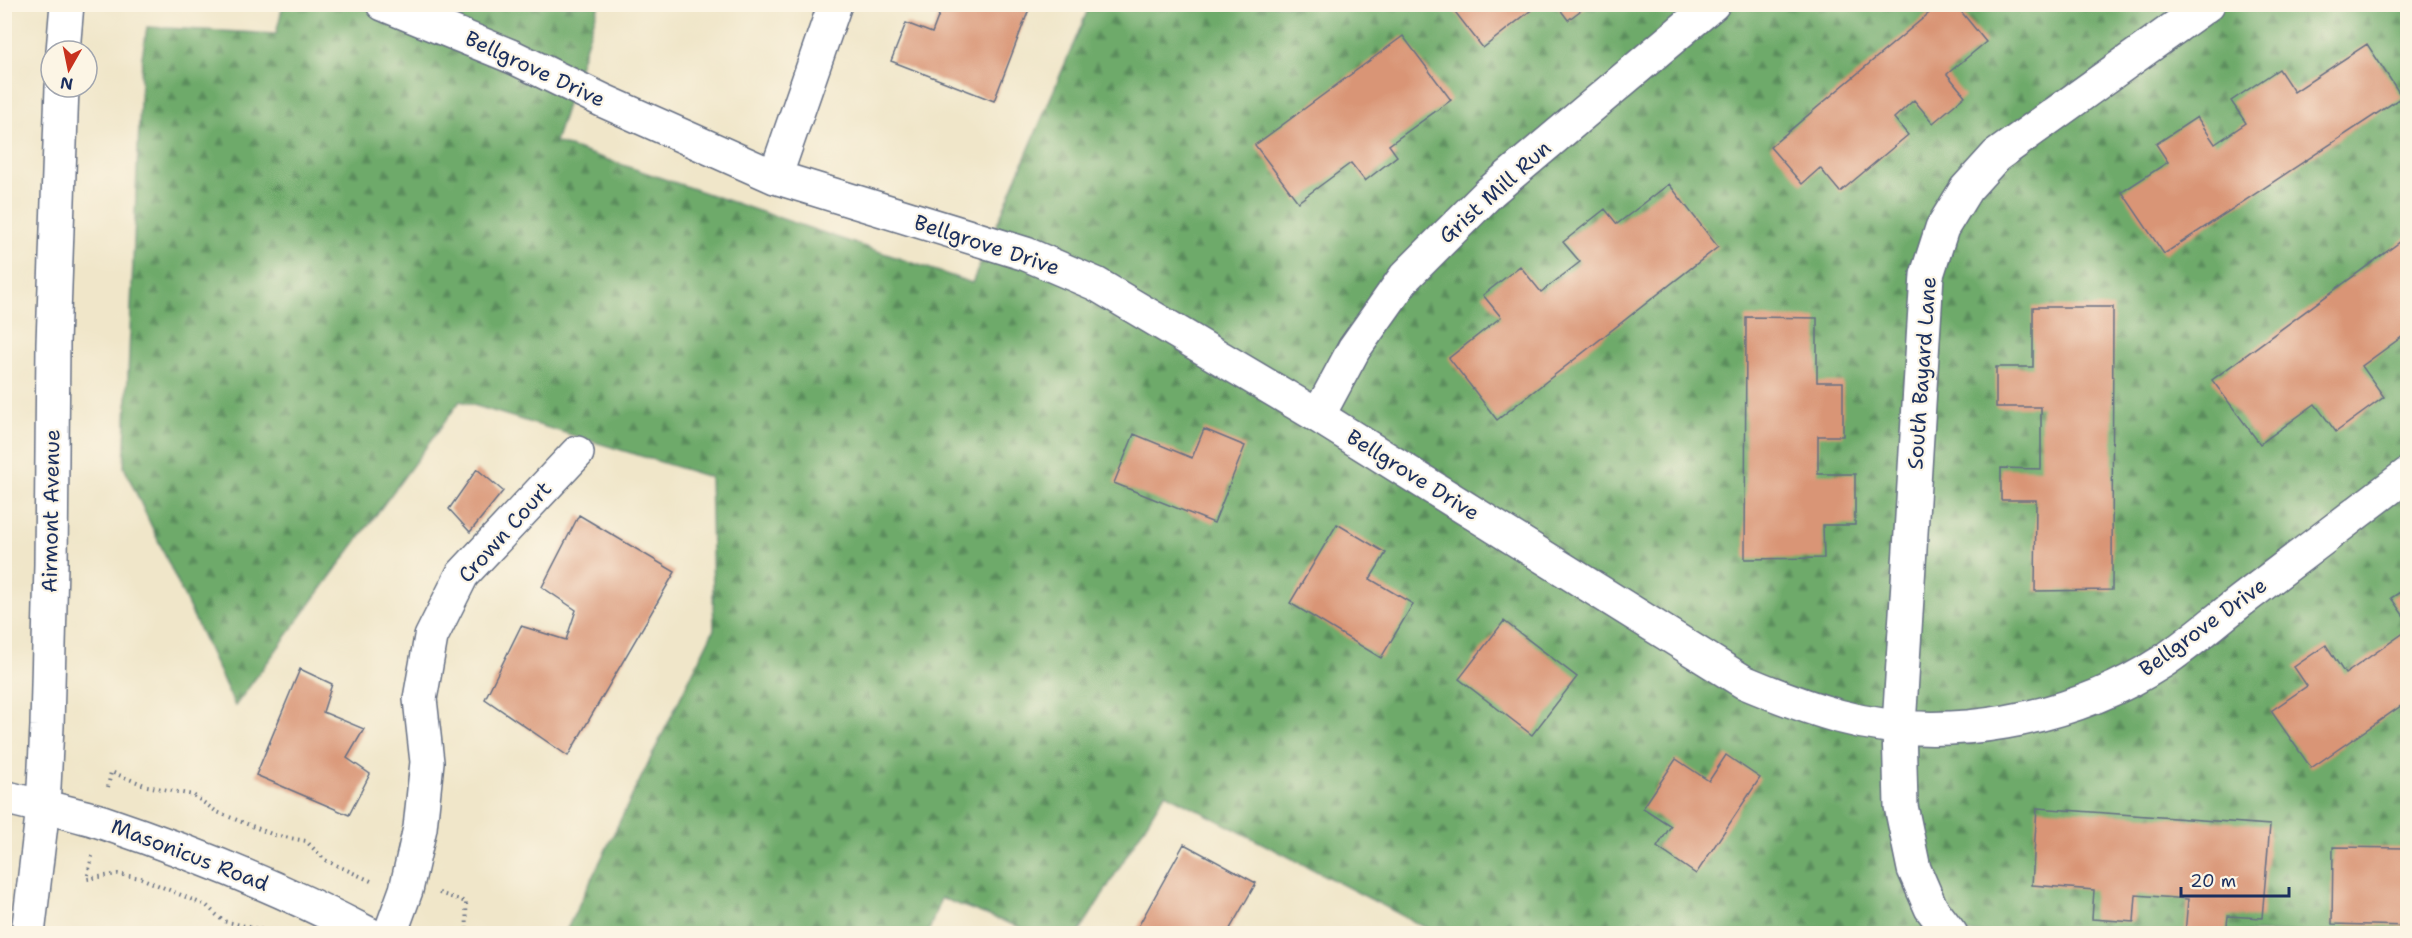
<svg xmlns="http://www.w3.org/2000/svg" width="2412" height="938" font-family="'Shantell Sans',sans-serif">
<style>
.forest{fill:url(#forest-firs);stroke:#446c64;stroke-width:1.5}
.building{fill:#d99576}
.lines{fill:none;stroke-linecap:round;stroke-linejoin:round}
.minor-casing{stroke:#666f83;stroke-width:36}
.path{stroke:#666f83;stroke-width:4;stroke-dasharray:1.5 4.5;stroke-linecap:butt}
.minor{stroke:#fff;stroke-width:33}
.labels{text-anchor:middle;stroke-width:4.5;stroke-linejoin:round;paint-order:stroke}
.street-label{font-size:21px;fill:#1b2f5e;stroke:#fcf5e5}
</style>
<defs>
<pattern id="forest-firs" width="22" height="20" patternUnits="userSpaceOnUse" patternTransform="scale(1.5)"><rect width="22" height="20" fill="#6eaa6b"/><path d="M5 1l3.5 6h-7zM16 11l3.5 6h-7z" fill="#5a8b5b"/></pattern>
</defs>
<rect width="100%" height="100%" fill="#fcf5e5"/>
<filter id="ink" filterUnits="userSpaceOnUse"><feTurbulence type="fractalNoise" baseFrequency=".0167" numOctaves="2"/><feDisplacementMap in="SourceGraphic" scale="12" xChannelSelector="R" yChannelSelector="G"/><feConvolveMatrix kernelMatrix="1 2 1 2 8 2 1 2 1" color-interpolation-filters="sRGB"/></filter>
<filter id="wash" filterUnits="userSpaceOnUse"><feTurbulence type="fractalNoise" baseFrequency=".008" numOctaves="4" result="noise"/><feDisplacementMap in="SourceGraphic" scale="24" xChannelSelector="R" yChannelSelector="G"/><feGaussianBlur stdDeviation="1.35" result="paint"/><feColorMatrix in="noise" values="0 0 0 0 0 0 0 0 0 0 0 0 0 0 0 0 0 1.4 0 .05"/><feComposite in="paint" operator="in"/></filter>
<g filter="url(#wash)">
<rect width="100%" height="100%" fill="#f0e6c9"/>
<!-- forest -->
<path class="forest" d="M283,5h316l-44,137 417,141 118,-278h1317v928h-971l-271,-140 -86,140h-44l-94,-35 -13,35h-363l149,-304 -4,-152 -250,-76 -225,305 -111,-239 18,-410 5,-30 129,7z"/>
<g id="blocks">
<!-- building -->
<path class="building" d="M943,4h88l-37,97 -103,-40 15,-38 26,10z
M1449,4h90l-56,44z
M1556,4h33l-21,16z
M1940,4h15l31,38 -39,32 18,22 -32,27 -19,-23 -20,18 14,17 -68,57 -20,-24 -18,16 -32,-37z
M1403,36l48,64 -62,45 8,11 -32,25 -14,-18 -53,39 -43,-57z
M2367,44l35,53 -238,157 -42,-62 46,-30 -12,-18 41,-27 18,27 31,-21 -15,-22 48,-32 15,23z
M1669,184l49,63 -221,173 -48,-62 52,-41 -18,-22 37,-29 21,26 39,-30 -17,-20 42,-33 12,15z
M2408,236v100l-2,-2 -44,32 22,31 -48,35 -21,-28 -55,40 -48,-64z
M2033,307h80l-1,283 -77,1 1,-91h-35v-32l40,1v-62h-45v-40h37z
M1746,317l71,1v64h26v54h-25v38h37v51h-32l1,33 -79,1z
M1204,429l41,17 -31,77 -100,-40 20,-49 58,24z
M477,469l26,22 -33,41 -21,-23z
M579,515l96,57 -107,184 -83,-57 36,-73 45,14 10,-30 -34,-23z
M1337,524l49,29 -16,26 43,25 -32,54 -91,-55z
M2408,587v35l-17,-24z
M1504,621l73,56 -45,58 -73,-56z
M2408,630v71l-97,67 -40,-57 36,-25 -13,-19 32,-22 19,29z
M300,669l32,15 -9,28 41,17 -17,29 23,16 -21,41 -93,-40z
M1726,755l34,23 -64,96 -39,-27 14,-21 -28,-18 33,-49 33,22z
M2037,808l233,17 -8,93 -34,-2 -2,18h-41l3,-35 -52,-4 -2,27 -42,-3 2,-29 -62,-5z
M1184,844l72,39 -29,51h-93z
M2333,847l75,1v78l-76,-2z"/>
</g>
</g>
<g filter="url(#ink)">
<use href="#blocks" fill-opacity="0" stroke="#666f83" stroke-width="1.5"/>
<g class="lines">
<!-- minor casing -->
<g class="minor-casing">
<path id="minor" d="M383,4l130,53 91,44 171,76 251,77 70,30 222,132 426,266c31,13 62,25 94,34 105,29 233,5 324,-54 27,-18 53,-41 79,-61 56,-42 111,-85 167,-127
M63,51l4,-47
M775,177l60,-173
M1318,416l36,-67 51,-72 85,-85 223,-188
M4,797c33,9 67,15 98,25 92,31 181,67 267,112
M28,934l15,-127 4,-81 4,-162 2,-221 9,-256
M390,934l16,-44 14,-62 7,-66 -7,-63 11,-62 31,-62 115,-122
M1951,934l-20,-26 -17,-39 -13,-63 -2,-80 28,-451 15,-47 24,-39 30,-33 212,-152"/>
</g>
<!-- path -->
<path class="path" d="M108,787l3,-15 36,14 46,9 24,17 57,23 32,6 19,19 48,22
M92,856l-5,23 31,-5 23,4 66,28 16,15 57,13
M439,893l27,9 1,32"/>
<!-- minor -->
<use href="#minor" class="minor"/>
</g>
</g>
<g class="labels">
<!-- street labels -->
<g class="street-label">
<text transform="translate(535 69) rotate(25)" y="7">Bellgrove Drive</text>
<text transform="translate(1495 192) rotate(-42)" y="7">Grist Mill Run</text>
<text transform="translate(987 245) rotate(18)" y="7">Bellgrove Drive</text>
<text transform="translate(1922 373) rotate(-86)" y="7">South Bayard Lane</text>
<text transform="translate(1413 475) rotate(32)" y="7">Bellgrove Drive</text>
<text transform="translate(51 511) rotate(-89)" y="7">Airmont Avenue</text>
<text transform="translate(505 532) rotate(-48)" y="7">Crown Court</text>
<text transform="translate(2203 627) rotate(-36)" y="7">Bellgrove Drive</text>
<text transform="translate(190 855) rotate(21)" y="7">Masonicus Road</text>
</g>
</g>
<!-- margin -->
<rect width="2412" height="938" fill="none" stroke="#fcf5e5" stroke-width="24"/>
<!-- north arrow -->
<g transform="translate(69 69) rotate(189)"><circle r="28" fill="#fcf5e5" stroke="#a2a6af" stroke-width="1.5"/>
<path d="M0-4.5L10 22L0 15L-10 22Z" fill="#c8321e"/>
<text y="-9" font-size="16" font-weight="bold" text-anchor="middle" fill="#1b2f5e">N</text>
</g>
<!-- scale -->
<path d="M2181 887v9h108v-9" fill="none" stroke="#1b2f5e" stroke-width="3"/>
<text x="2190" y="887" font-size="18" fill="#1b2f5e" stroke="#fcf5e5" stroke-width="4.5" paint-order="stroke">20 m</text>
</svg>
